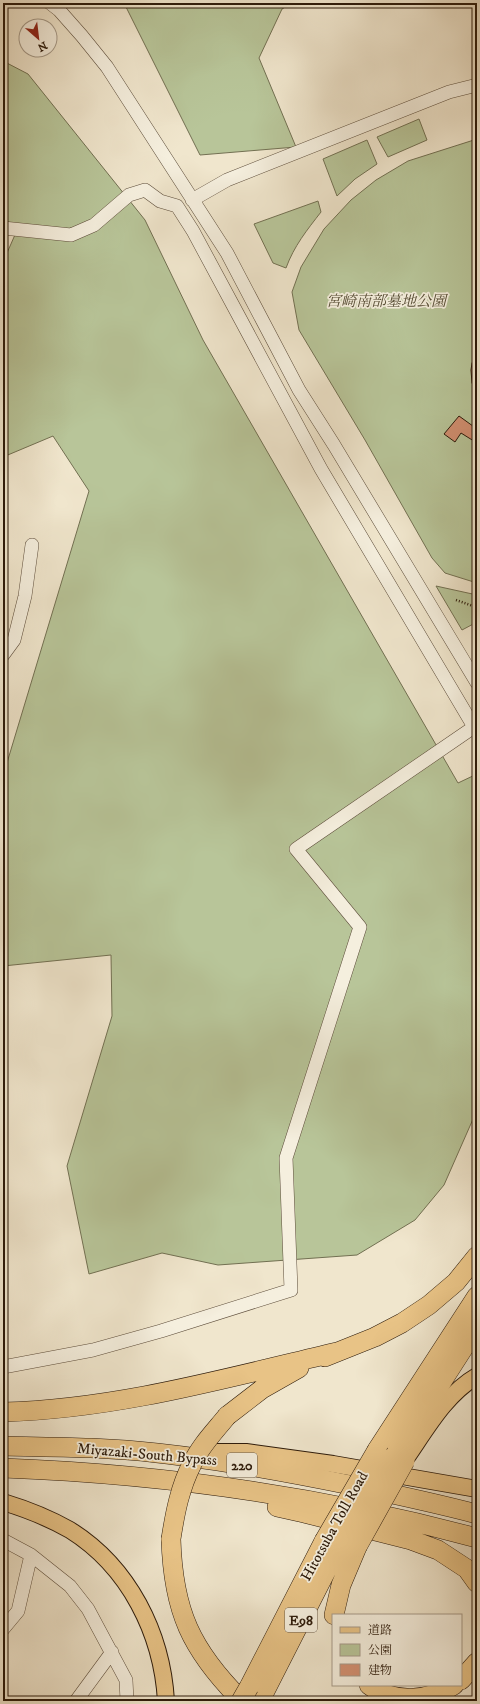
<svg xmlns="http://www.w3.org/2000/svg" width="480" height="1704" font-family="'IM FELL DW Pica','Noto Serif JP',serif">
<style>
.green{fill:#b8c599;stroke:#727052}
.building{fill:#d29072;stroke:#2c1a0a}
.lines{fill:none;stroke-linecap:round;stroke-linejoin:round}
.minor-casing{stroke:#5d4d3b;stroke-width:14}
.major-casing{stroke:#2c1a0a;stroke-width:18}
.highway-casing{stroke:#2c1a0a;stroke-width:20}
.path{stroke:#2c1a0a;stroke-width:2.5;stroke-dasharray:1 2;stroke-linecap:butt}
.minor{stroke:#f5efde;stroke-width:13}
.major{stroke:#e8c386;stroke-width:16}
.highway{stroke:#e8c386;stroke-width:19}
.highway-bridge-casing{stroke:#2c1a0a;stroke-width:20;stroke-linecap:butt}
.highway-bridge{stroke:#e8c386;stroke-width:19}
.labels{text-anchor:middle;stroke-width:3.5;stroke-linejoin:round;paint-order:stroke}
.shield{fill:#f5efde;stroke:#685a4a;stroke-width:1}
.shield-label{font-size:14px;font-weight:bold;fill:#2c1a0a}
.park-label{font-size:15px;font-style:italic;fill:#564d35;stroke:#f5efde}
.street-label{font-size:15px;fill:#2c1a0a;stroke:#f5efde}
</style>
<rect width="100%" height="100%" fill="#f0e6cd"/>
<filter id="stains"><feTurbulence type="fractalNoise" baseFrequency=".005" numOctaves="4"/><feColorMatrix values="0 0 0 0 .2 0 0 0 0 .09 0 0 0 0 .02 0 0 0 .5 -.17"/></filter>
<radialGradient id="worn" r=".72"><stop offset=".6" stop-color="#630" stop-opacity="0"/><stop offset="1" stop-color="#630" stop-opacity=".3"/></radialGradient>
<!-- green -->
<path class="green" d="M124,3h168l-10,6 -23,49 37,89 -96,8z
M3,61l25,13 117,146 58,120 255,443 19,-9v336l-33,75 -29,35 -58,35 -139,10 -56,-12 -73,21 -22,-108 45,-150 -1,-61 -108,11v-190l86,-285 -36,-55 -50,21v-195l15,-34 -15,-9z
M419,119l8,21 -39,17 -11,-20z
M477,139v444l-32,-10 -13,-15 -67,-118 -66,-110 -7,-38 9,-25 23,-38 27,-29 25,-20 32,-19z
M367,140l10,24 -22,15 -18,17 -14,-37z
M318,201l3,11c-14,18 -27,34 -35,56l-13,-5 -19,-39z
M436,586l41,9v27l-15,8z"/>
<!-- building -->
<path class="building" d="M477,354v38l-5,-9 -1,-13 1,-7z
M459,416l18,13v14l-16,-10 -6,9 -11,-8z"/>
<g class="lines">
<!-- minor casing -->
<g class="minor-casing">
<path id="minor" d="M50,3l9,7 23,26 25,31 120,186 72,137 35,55 143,238
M192,200l35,-20 222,-88 28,-7
M3,228l68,7 23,-10 35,-30 16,-5 15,11 17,5 16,25 128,238 153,258 -178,122 64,78 -74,231 5,132 -130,41 -68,19 -90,17
M3,655l11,-15 11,-44 7,-51
M3,1540l28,15 39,31 18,23 38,71 1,21
M3,1629l15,-18 13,-56
M76,1701l36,-49"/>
</g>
<!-- major casing -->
<g class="major-casing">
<path id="major" d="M200,1452h46l87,12 144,25
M407,1457c20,-29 39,-63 70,-81
M3,1502c23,7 46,16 67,28 59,37 92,103 96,171"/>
</g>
<!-- highway casing -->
<g class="highway-casing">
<path id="highway" d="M325,1357l50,-20 27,-14 27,-18 27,-23 21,-26
M3,1412c114,-3 223,-34 334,-60
M227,1416l35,-27 37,-21
M3,1446c51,1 103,1 154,7 65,7 129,19 193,32 43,9 85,18 127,29
M377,1450l100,-154
M396,1453l81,-126
M3,1468c160,6 319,28 474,70
M277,1507l27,6 107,27 27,10 29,19 10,14
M171,1539c2,72 20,111 71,162
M334,1615l7,-30 16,-38
M461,1680l16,-18
M369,1685c25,19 60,16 85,0
M249,1687l75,-146
M262,1697l78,-153"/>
</g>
<!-- path -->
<path class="path" d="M456,600l17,6h4"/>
<!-- minor -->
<use href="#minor" class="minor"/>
<!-- major -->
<use href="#major" class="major"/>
<!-- highway -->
<use href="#highway" class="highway"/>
<!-- highway-bridge casing -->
<g class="highway-bridge-casing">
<path id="highway-bridge" d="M171,1539c4,-26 9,-52 21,-75 8,-18 23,-33 35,-48
M324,1541l53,-91
M340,1544l56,-91
M357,1547l48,-86
M241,1701l8,-14"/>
</g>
<!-- highway-bridge -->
<use href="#highway-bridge" class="highway-bridge"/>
</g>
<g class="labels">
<!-- shield labels -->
<g class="shield">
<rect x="227" y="1453" width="30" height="24" rx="3"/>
<rect x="285" y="1608" width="32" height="24" rx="3"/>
</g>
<g class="shield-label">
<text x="242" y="1470">220</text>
<text x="301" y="1625">E98</text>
</g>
<!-- park labels -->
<g class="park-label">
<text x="386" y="306">宮崎南部墓地公園</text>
</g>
<!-- street labels -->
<g class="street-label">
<text transform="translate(147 1454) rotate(5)" y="5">Miyazaki-South Bypass</text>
<text transform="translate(334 1526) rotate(-61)" y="5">Hitotsuba Toll Road</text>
</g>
</g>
<!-- margin -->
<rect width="480" height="1704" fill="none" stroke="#f0e6cd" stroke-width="16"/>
<rect x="4" y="4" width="472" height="1696" fill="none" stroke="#2c1a0a" stroke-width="2"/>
<rect x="8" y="8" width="464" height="1688" fill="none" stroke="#2c1a0a"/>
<!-- legend -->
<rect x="332" y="1614" width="130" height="72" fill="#f5efde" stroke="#a59a89"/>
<rect x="340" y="1627" width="20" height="6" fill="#e8c386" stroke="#a59a89"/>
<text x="368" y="1634" font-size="12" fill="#2c1a0a">道路</text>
<rect x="340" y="1644" width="20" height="12" fill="#b8c599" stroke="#a59a89"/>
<text x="368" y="1654" font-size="12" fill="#2c1a0a">公園</text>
<rect x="340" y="1664" width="20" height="12" fill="#d29072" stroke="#a59a89"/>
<text x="368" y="1674" font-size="12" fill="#2c1a0a">建物</text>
<!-- north arrow -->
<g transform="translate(38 38) rotate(152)"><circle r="19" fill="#f5efde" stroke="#a59a89"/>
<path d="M0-3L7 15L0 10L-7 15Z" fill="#8f2418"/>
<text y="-6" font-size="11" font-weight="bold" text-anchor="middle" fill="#2c1a0a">N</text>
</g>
<rect width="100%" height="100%" filter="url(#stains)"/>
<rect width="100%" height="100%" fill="url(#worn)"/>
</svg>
